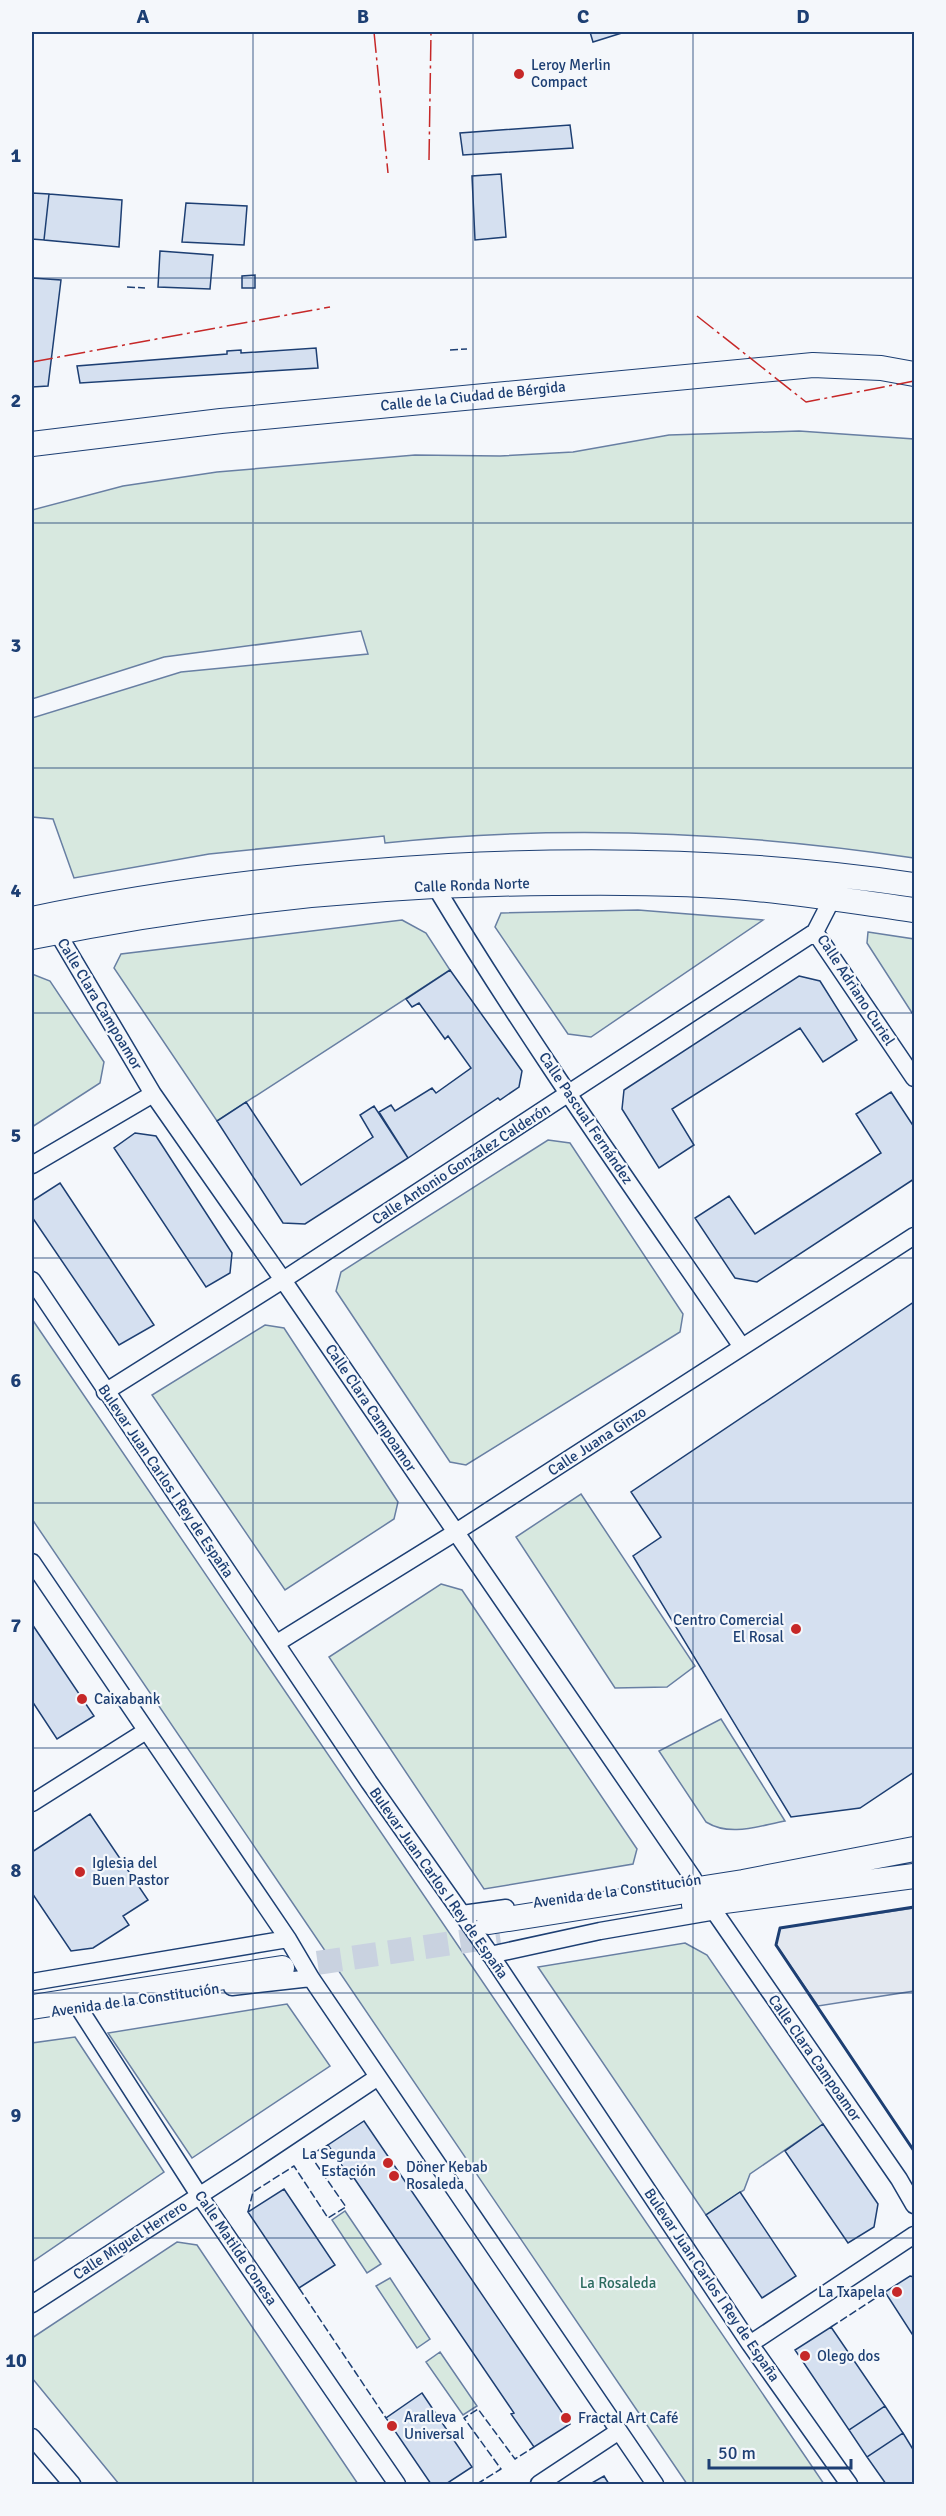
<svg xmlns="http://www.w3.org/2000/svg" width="946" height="2516" font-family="Signika,sans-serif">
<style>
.green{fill:#d7e8df;stroke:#687fa3;stroke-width:1.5}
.parking{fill:#e3e8f0;stroke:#687fa3;stroke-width:1.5}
.building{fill:#d5e0f0;stroke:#1d3f73;stroke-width:1.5}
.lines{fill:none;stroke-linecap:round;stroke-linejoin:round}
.secondary-tunnel{stroke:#c9d2e0;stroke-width:24;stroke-dasharray:24 12;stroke-linecap:butt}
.street-casing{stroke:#1d3f73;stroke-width:19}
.secondary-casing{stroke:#1d3f73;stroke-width:26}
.street{stroke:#f4f7fb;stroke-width:16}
.secondary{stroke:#f4f7fb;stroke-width:24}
.fence{stroke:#1d3f73;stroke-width:1.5;stroke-dasharray:8 3;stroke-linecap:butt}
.wall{stroke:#1d3f73;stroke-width:3}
.power{stroke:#c62828;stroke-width:1.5;stroke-dasharray:21 4.5 3 4.5;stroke-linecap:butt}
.grid{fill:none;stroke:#1d3f73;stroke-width:1.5;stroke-opacity:0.55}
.poi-dot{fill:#c62828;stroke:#f4f7fb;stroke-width:2}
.labels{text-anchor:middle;stroke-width:4.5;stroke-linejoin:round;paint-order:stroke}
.poi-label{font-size:15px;fill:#1d3f73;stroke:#f4f7fb;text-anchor:start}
.street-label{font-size:15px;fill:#1d3f73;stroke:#f4f7fb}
.park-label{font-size:15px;fill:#2c6c60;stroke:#f4f7fb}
.neatline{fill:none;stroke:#1d3f73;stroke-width:2}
.grid-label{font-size:20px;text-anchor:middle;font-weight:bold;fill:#1d3f73}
</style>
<rect width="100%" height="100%" fill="#f4f7fb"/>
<!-- green -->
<path class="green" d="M799,431l115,8v419c-174,-26 -353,-34 -529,-15l-1,-7 -175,18 -135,24 -21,-59 -21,-2v-99l149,-46 187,-18 -7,-23 -197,26 -132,42v-189l91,-24 94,-14 198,-17 85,1 73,-4 96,-17z
M638,910l125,10 -172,117 -23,-3 -73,-107 6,-14z
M402,920l24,13 24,37 -233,151 -103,-153 7,-14z
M868,932l46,7v77l-47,-73z
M32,974l18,7 54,81 -4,21 -68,44z
M548,1140l22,3 113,171 -3,18 -214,133 -16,-3 -114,-171 5,-19z
M32,1319l792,1165h-137l-655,-965z
M265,1325l19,3 114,174 -4,17 -109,71 -133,-195z
M581,1494l114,172 -28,21 -52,1 -99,-151z
M441,1584l21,6 175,259 -4,15 -149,25 -155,-232z
M721,1719l64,102c-27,5 -55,16 -79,1l-47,-71z
M685,1943l22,12 116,169 -73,50 -6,16 -38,25 -168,-248z
M287,2004l43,62 -138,92 -84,-125z
M75,2037l89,135 -132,90v-219z
M345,2211l36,53 -14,9 -35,-53z
M177,2242l20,3 161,239h-239l-87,-106v-40z
M390,2278l40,61 -13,9 -41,-62z
M440,2352l37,54 -14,9 -37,-53z"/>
<!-- parking -->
<path class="parking" d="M914,1908v83l-96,15 -42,-61 4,-17z"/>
<!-- building -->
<path class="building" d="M590,32h35l-32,10z
M570,125l3,23 -110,7 -3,-22z
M501,174l5,63 -31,3 -3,-64z
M32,193l17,1 -5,46 -12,-1z
M49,194l73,6 -3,47 -75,-7z
M186,203l61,3 -3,39 -62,-3z
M160,251l53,4 -3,34 -52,-2z
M255,275v13h-13v-12z
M32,278l29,2 -13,106 -16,1z
M316,348l2,20 -238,15 -3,-17 150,-12v-3l14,-1v3z
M450,970l72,101 -3,16 -19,13 -2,-2 -90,60 -29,-46 12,-7 4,6 37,-23 4,5 35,-25 -23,-32 -3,3 -26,-36 -7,4 -6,-8z
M799,976l21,5 37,59 -34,22 -23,-34 -128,81 22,36 -35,23 -37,-59 2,-19z
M891,1092l23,35v52l-157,103 -22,-4 -40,-60 34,-22 26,38 126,-81 -25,-39z
M246,1102l55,83 72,-48 -13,-22 14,-9 34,52 -103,66 -22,-1 -66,-102z
M135,1133l21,3 76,117 -2,20 -24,14 -92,-139z
M60,1183l94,142 -35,20 -87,-128v-16z
M914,1302v470l-54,36 -69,9 -158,-261 28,-19 -30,-45z
M32,1624l62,92 -37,23 -25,-38z
M90,1814l58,86 -25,16 6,9 -36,23 -22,3 -39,-58v-41z
M364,2121l206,303 -36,23 -23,-33 3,-1 -160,-235 -3,1 -23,-34z
M823,2124l55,80 -4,23 -26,16 -63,-92z
M284,2189l51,76 -36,23 -51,-76z
M740,2192l56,84 -34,22 -56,-83z
M910,2276l4,1v60l-29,-45z
M831,2327l54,79 -36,24 -54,-80z
M422,2393l50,74 -26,17h-15l-45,-66z
M885,2406l18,27 -36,24 -18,-27z
M903,2433l11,18v33h-28l-19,-27z
M604,2476l5,8h-19z"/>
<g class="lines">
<!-- secondary-tunnel -->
<path class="secondary-tunnel" d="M282,1968l218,-32"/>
<!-- street casing -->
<g class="street-casing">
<path id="street" d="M435,886c95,158 203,309 307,461
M57,932l96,162 130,186 410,598
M815,932l99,146
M815,932l17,-33
M32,1165l121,-71
M32,1280l337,502 117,166 264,396 99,140
M105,1392l178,-112 532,-348
M32,1562l256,377 23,39 344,506
M277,1643l179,-111 458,-296
M32,1803l114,-72
M714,1911l185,268 15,26
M462,1914l44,-6
M490,1955l110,-24 110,-19
M32,1982l256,-43
M232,1987l79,-9
M79,2008l120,187 198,289
M32,2304l210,-136 136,-91
M750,2344l164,-109
M32,2437l40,47
M539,2484l80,-53"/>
</g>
<!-- secondary casing -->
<g class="secondary-casing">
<path id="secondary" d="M32,444l189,-23 592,-56 68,3 33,6
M32,919c137,-29 276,-45 417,-53 155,-8 312,-4 465,19
M32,937c171,-35 347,-53 521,-54 68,-1 137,-1 204,6 53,5 105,14 157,21
M694,1905l220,-29
M489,1922l254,-40 171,-33
M32,2007l250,-39"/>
</g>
<!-- street -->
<use href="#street" class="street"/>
<!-- secondary -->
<use href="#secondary" class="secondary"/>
<!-- fence -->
<path class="fence" d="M127,287l18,1
M450,350l17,-1
M248,2212l5,-20 41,-26 34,52 18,-11 -36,-52 18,-10
M299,2288l87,130
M831,2327l54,-35
M477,2484l24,-15 -37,-51 14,-9 37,50 19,-12"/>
<!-- wall -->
<path class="wall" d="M914,1907l-134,21 -4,17 138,206"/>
<!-- power -->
<path class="power" d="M374,32l14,141
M429,160l2,-128
M697,316l109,86 108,-21
M32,362l298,-55"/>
</g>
<!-- grid -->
<path class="grid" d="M253,32v2452M473,32v2452M693,32v2452M32,278h882M32,523h882M32,768h882M32,1013h882M32,1258h882M32,1503h882M32,1748h882M32,1993h882M32,2238h882"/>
<!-- markers -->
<g class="poi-dot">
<circle cx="519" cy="74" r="6"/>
<circle cx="796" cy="1629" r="6"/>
<circle cx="82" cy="1699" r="6"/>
<circle cx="80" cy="1872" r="6"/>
<circle cx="388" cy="2163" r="6"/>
<circle cx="394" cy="2176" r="6"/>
<circle cx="897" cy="2292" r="6"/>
<circle cx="805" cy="2356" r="6"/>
<circle cx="566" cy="2418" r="6"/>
<circle cx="392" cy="2426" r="6"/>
</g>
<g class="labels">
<!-- poi labels -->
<g class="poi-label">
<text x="531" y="70">Leroy Merlin<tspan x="531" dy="17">Compact</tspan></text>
<text x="784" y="1625" text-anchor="end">Centro Comercial<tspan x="784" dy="17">El Rosal</tspan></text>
<text x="94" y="1704">Caixabank</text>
<text x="92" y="1868">Iglesia del<tspan x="92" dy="17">Buen Pastor</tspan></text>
<text x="376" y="2159" text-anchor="end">La Segunda<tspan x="376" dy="17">Estación</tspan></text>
<text x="406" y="2172">Döner Kebab<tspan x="406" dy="17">Rosaleda</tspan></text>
<text x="885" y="2297" text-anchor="end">La Txapela</text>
<text x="817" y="2361">Olego dos</text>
<text x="404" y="2422">Aralleva<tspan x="404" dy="17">Universal</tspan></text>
<text x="578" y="2423">Fractal Art Café</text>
</g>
<!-- street labels -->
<g class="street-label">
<text transform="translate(473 396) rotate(-6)" y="5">Calle de la Ciudad de Bérgida</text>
<text transform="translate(472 885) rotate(-2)" y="5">Calle Ronda Norte</text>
<text transform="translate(856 990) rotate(57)" y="5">Calle Adriano Curiel</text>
<text transform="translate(100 1004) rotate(59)" y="5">Calle Clara Campoamor</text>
<text transform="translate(586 1118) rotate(56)" y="5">Calle Pascual Fernández</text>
<text transform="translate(461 1164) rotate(-33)" y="5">Calle Antonio González Calderón</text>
<text transform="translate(371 1408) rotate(56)" y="5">Calle Clara Campoamor</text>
<text transform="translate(597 1441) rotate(-33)" y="5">Calle Juana Ginzo</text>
<text transform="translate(166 1481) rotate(56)" y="5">Bulevar Juan Carlos I Rey de España</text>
<text transform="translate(439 1883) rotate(55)" y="5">Bulevar Juan Carlos I Rey de España</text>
<text transform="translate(617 1891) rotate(-8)" y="5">Avenida de la Constitución</text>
<text transform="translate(135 2000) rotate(-8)" y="5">Avenida de la Constitución</text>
<text transform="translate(815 2058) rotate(55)" y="5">Calle Clara Campoamor</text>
<text transform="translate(130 2240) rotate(-33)" y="5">Calle Miguel Herrero</text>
<text transform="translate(236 2248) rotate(56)" y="5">Calle Matilde Conesa</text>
<text transform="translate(712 2285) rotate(56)" y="5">Bulevar Juan Carlos I Rey de España</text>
</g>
<!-- park labels -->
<g class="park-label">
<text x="618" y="2288">La Rosaleda</text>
</g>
</g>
<!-- border -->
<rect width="946" height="2516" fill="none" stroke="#f4f7fb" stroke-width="66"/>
<!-- scale -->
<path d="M709 2459v9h142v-9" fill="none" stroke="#1d3f73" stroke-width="3"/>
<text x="718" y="2459" font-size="18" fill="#1d3f73" stroke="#f4f7fb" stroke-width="4.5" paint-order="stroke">50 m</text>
<rect x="33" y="33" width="880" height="2450" class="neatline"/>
<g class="grid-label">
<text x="143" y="23">A</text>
<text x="363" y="23">B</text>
<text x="583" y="23">C</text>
<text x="803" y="23">D</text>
<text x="16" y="162">1</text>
<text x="16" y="407">2</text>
<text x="16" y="652">3</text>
<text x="16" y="897">4</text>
<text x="16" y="1142">5</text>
<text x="16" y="1387">6</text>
<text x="16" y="1632">7</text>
<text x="16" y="1877">8</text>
<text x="16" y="2122">9</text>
<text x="16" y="2367">10</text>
</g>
</svg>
